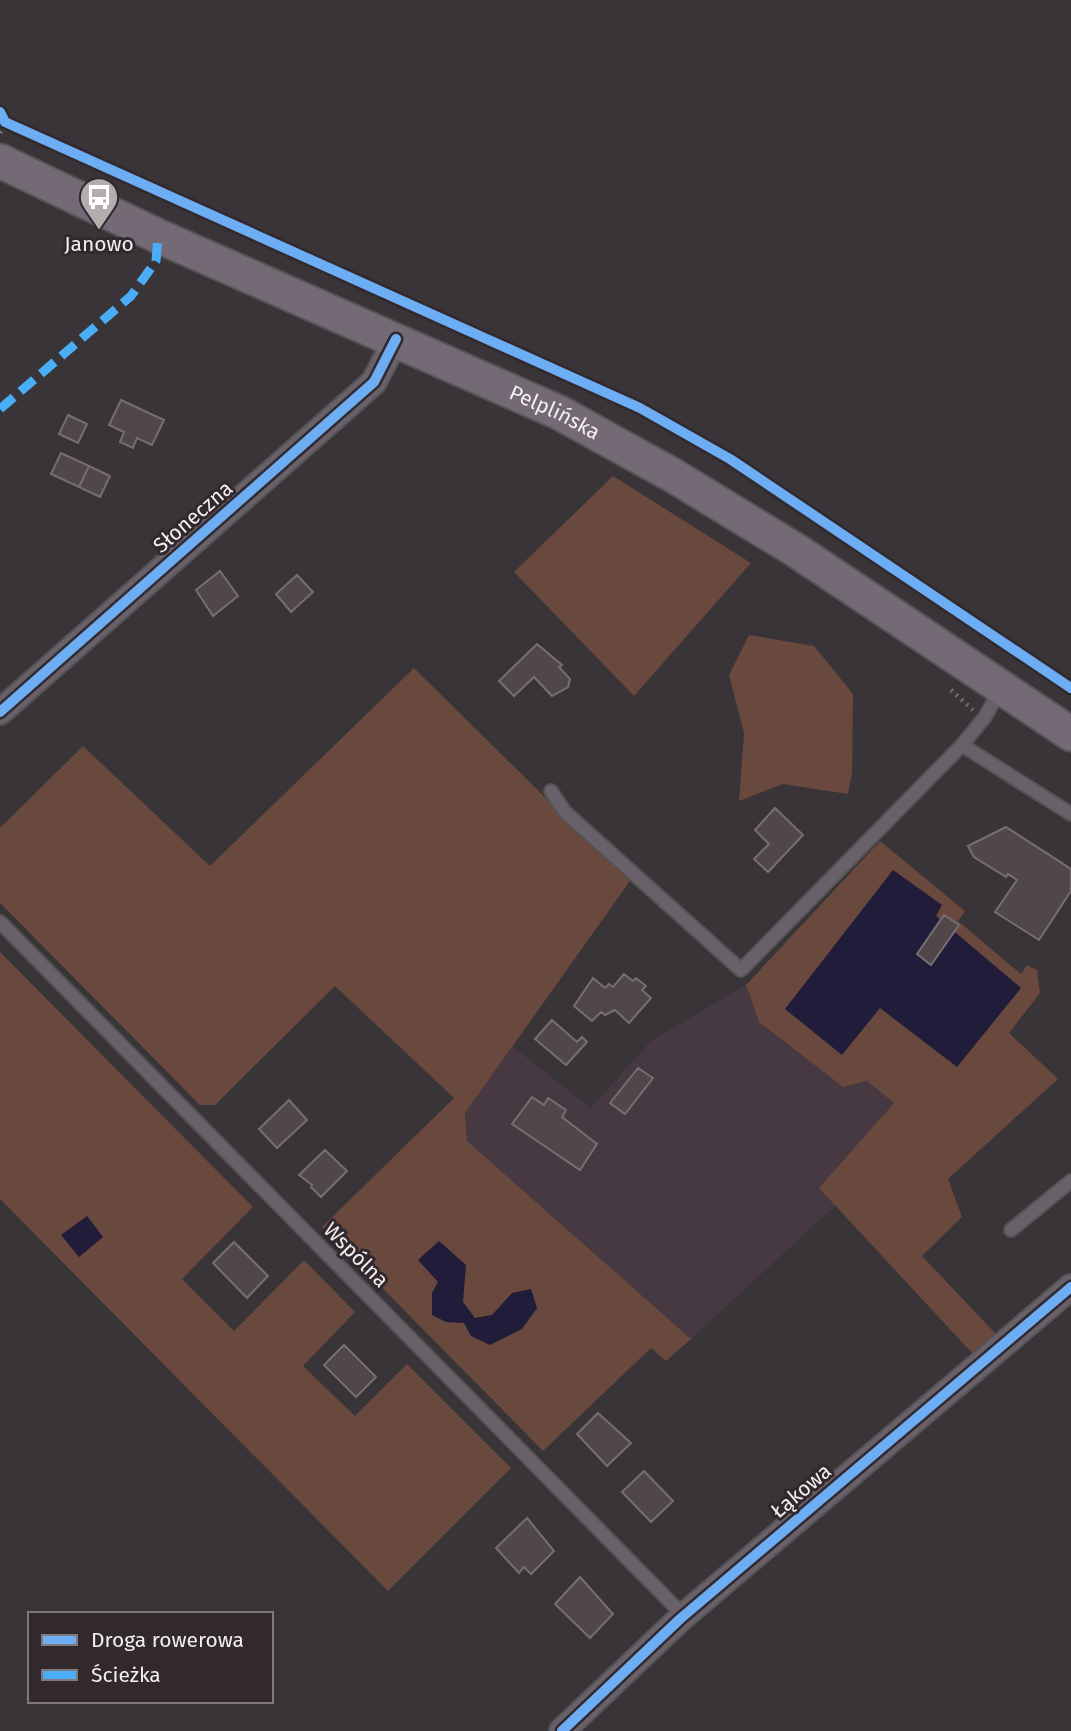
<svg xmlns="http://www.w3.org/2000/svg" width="1071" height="1731" font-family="'Fira Sans',sans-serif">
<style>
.built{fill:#473941}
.green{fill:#69483e}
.water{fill:#201c39}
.building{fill:#514749;stroke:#746f71;stroke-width:2}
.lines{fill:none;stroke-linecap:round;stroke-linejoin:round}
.service-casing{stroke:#565355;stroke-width:16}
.minor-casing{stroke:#565355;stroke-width:28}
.secondary-casing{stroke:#565355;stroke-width:37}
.path{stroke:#746e75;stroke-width:4.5;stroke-dasharray:2 5;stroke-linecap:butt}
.service{stroke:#68616a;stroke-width:12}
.minor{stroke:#68616a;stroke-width:24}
.secondary{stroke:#736a76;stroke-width:33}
.quiet{stroke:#49aef6;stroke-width:9;stroke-dasharray:18 9;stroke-linecap:butt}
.cycleway-casing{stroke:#31292e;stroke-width:15}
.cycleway{stroke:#6dadf4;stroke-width:10}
.labels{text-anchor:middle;stroke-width:6;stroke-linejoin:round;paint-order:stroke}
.poi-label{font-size:21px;fill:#f4eef1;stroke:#31292e}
.street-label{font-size:21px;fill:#f4eef1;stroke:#31292e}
</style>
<rect width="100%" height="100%" fill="#393437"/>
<!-- built -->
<path class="built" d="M746,985l13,37 84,65 24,-6 27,22 -74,85 17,16 -146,135 -224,-197 -2,-29 47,-67 79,62 61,-68z"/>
<!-- green -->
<path class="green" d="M613,476l138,87 -117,133 -120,-124z
M749,635l65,11 39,48 -1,79 -4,21 -65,-10 -44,17 5,-68 -15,-58z
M414,668l216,213 -165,232 2,28 224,198 -25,22 -15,-13 -108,103 -221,-224 132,-129 -119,-112 -120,119h-15l-200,-202v-75l83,-82 127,120z
M880,841l85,70 -7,10 63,53 6,-9 10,5 3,23 -31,40 49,46 -110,100 14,38 -40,39 74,78 -24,19 -153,-165 75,-85 -27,-22 -24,6 -84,-65 -13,-37z
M0,952l253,255 -71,72 52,52 70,-71 51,52 -52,54 52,50 52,-52 104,104 -123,123 -388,-392z"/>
<!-- water -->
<path class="water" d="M893,870l49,35 -6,11 85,72 -64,79 -77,-59 -38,47 -57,-46z
M87,1216l16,21 -24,20 -18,-22z
M439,1241l27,24 -3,37 12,16 17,-3 20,-22 19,-4 6,19 -15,21 -32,16 -19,-9 -7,-13 -18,-1 -14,-7v-22l6,-11 -20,-22z"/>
<!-- building -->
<path class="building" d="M121,400l43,20 -12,25 -15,-7 -4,10 -13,-6 4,-10 -15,-7z
M68,415l19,9 -9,19 -19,-9z
M61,453l28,13 -10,21 -28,-13z
M89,466l21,10 -10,21 -21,-10z
M220,571l18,25 -25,20 -17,-26z
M297,575l16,17 -22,20 -15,-18z
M537,644l25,21 -3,2 11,12 -2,8 -16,9 -18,-19 -20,19 -15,-15z
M775,808l28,27 -35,37 -14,-13 15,-15 -14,-14z
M1006,827l65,42v22l-32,49 -44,-28 22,-32 -9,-6 -2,3 -32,-20 -6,-11z
M944,915l15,10 -28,40 -14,-11z
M624,974l9,7 3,-3 10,8 -4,4 9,8 -22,25 -14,-13 -10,5 -4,-3 -9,9 -18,-15 19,-28 12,10 4,-4 4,3z
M552,1020l25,22 5,-5 5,5 -21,23 -31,-26z
M638,1068l15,10 -28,36 -15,-11z
M532,1097l12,8 4,-7 18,12 -4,7 35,27 -17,26 -68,-46z
M289,1100l18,20 -30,28 -18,-19z
M325,1150l22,21 -26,26 -10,-10 1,-2 -13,-10z
M234,1242l34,34 -21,22 -34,-35z
M344,1345l32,32 -20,20 -32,-32z
M598,1413l33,30 -24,23 -30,-32z
M644,1471l29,30 -22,21 -29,-30z
M527,1518l27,33 -23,23 -7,-7 -5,6 -23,-25z
M580,1577l33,37 -23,24 -35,-34z"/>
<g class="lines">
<!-- service casing -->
<g class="service-casing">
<path id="service" d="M1001,688l-16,29 -23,28 109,69
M551,791l14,21 176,158 221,-225
M0,922l684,694
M1011,1230l60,-49"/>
</g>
<!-- minor casing -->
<g class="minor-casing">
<path id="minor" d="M0,712l374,-330 22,-43
M562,1731l118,-112 391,-332"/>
</g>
<!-- secondary casing -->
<g class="secondary-casing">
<g id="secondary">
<path id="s1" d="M0,161l158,75 402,177 114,63 123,75 274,183"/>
</g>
</g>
<!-- path -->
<path class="path" d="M0,133l5,-11
M951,690l22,20"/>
<!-- service -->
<use href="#service" class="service"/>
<!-- minor -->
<use href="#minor" class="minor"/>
<!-- secondary -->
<use href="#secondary" class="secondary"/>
<!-- quiet -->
<path class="quiet" d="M0,409l131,-113 25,-35 2,-25"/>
<!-- cycleway casing -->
<g class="cycleway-casing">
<path id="cycleway" d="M0,112l5,10 635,286 90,51 341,229
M0,712l374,-330 22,-43
M562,1731l118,-112 391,-332"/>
</g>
<!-- cycleway -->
<use href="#cycleway" class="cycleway"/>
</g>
<!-- icons -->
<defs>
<g id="bus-pin" transform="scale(2.0125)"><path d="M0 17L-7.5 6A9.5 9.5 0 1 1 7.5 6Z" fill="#b3adb0" stroke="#31292e"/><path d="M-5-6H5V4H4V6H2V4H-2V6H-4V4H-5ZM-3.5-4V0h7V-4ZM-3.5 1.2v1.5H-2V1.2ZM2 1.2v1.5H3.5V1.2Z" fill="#fff"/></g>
</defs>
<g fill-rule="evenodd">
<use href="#bus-pin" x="99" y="197"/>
</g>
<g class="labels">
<!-- poi labels -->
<g class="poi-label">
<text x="99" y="251">Janowo</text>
</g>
<!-- street labels -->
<g class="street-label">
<text dy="7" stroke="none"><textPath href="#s1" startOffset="609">Pelplińska</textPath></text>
<text transform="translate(193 517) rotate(-41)" y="7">Słoneczna</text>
<text transform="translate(356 1255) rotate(45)" y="7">Wspólna</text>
<text transform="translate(801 1491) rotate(-40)" y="7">Łąkowa</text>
</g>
</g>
<!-- legend -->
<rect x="28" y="1612" width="245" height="91" fill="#31292e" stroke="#7f787c" stroke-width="2"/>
<rect x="42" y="1635" width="35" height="10" fill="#6dadf4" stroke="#7f787c" stroke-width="2"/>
<text x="91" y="1647" font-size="21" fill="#f4eef1">Droga rowerowa</text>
<rect x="42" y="1670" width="35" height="10" fill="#49aef6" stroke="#7f787c" stroke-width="2"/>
<text x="91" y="1682" font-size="21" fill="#f4eef1">Ścieżka</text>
</svg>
